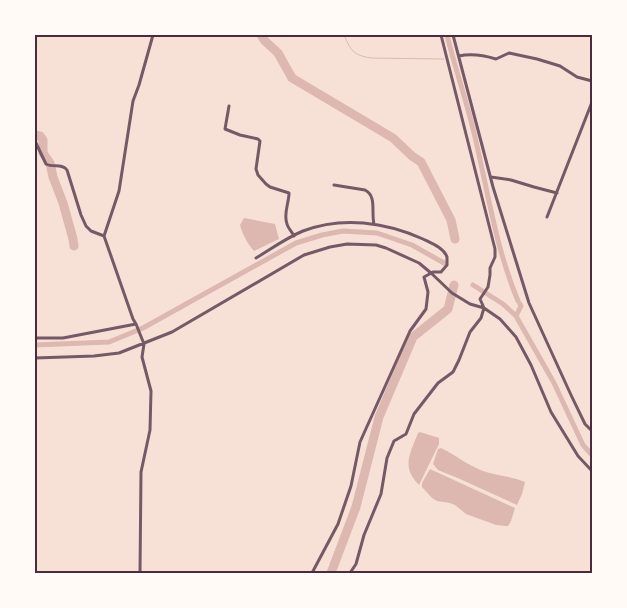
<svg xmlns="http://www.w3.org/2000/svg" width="627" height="608" font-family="'Public Sans',sans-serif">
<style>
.water{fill:#dcb8b0}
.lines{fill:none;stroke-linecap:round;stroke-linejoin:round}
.stream{stroke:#dcb8b0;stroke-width:1}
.canal{stroke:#dcb8b0;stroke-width:5}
.river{stroke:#dcb8b0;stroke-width:9}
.minor{stroke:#755966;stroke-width:3}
.neatline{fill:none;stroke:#4a2c40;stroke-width:2}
</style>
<rect width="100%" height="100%" fill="#f7e1d7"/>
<!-- water -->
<path class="water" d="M244,218l31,6 4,15 -25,12c-7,-8 -11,-16 -14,-26z
M420,432l19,6v6l-20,41c-18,-18 -9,-31 -1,-52z
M441,448c15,7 26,17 42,23 13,5 29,5 42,11l-3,12 -5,11 -57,-26 -22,-9 -5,-6 5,-15z
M430,469l85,39 -4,13 -3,5h-2l-10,-1 -30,-11 -11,-9 -5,-2 -13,-2 -5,-3 -10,-11v-4z"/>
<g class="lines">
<!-- stream -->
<path class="stream" d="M344,35c7,16 9,20 27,23l73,1
M450,56h2"/>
<!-- canal -->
<path class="canal" d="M447,35c9,37 22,73 30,111 12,52 20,105 41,155
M473,285l30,19 13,12 38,67 29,62 9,10
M516,316l5,-10 -1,-2
M35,345l74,-3 34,-14 153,-85 26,-8 21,-4 34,2 35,12 32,18"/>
<!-- river -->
<path class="river" d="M261,35l4,6 13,12 14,25 101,60 19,18 9,6 30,58 4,19
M35,135l5,1 3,4v13l7,10 3,14 10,26 10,36 1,7
M331,573l25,-66 23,-90 34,-80 35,-28 6,-24"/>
<!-- minor -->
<path class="minor" d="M453,35l40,152 36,116 42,92 14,29 7,7
M459,56c13,-3 24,-1 37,3l13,-6 28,6 23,7 17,11 15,4
M229,106l-4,23 15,6 18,4 2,2 -4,28 2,6 8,9 4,3 19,6c0,10 -6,21 -2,31 1,4 5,8 7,12
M35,141l11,23c7,4 16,-1 21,6l14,45 5,11 5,5 13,5
M491,177l20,3 23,7 23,6
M334,185l31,5c12,6 6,22 9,34
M547,217l45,-115
M256,258c15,-9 30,-20 47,-27 39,-15 82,-9 120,8 8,4 21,9 24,18 0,1 0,7 0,8l-6,7h-8l-9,5 4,15 -2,17 -16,22 -50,111 -9,44 -13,38 -26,49
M35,338h28l73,-14
M35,358l59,-2 25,-3 53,-21 132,-77 26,-8 17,-3 29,1 10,3 33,15 12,10 21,20 18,11 14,4 16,11 16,18 15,28 20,47 27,44 14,15
M140,573l1,-101 9,-42 1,-39 -9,-34 2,-13 -8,-20 -3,-5 -29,-83 15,-45 14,-90 6,-16 14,-50
M350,573l6,-9 8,-29 17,-41 6,-36 7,-17 12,-7 8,-20 24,-31 15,-11 6,-12 11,-28 11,-14 3,-10 -4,-9 8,-12 2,-12v-7l5,-11v-8l-54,-214"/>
</g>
<!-- border -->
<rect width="627" height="608" fill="none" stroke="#fffaf5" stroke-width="72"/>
<rect x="36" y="36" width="555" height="536" class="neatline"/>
</svg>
